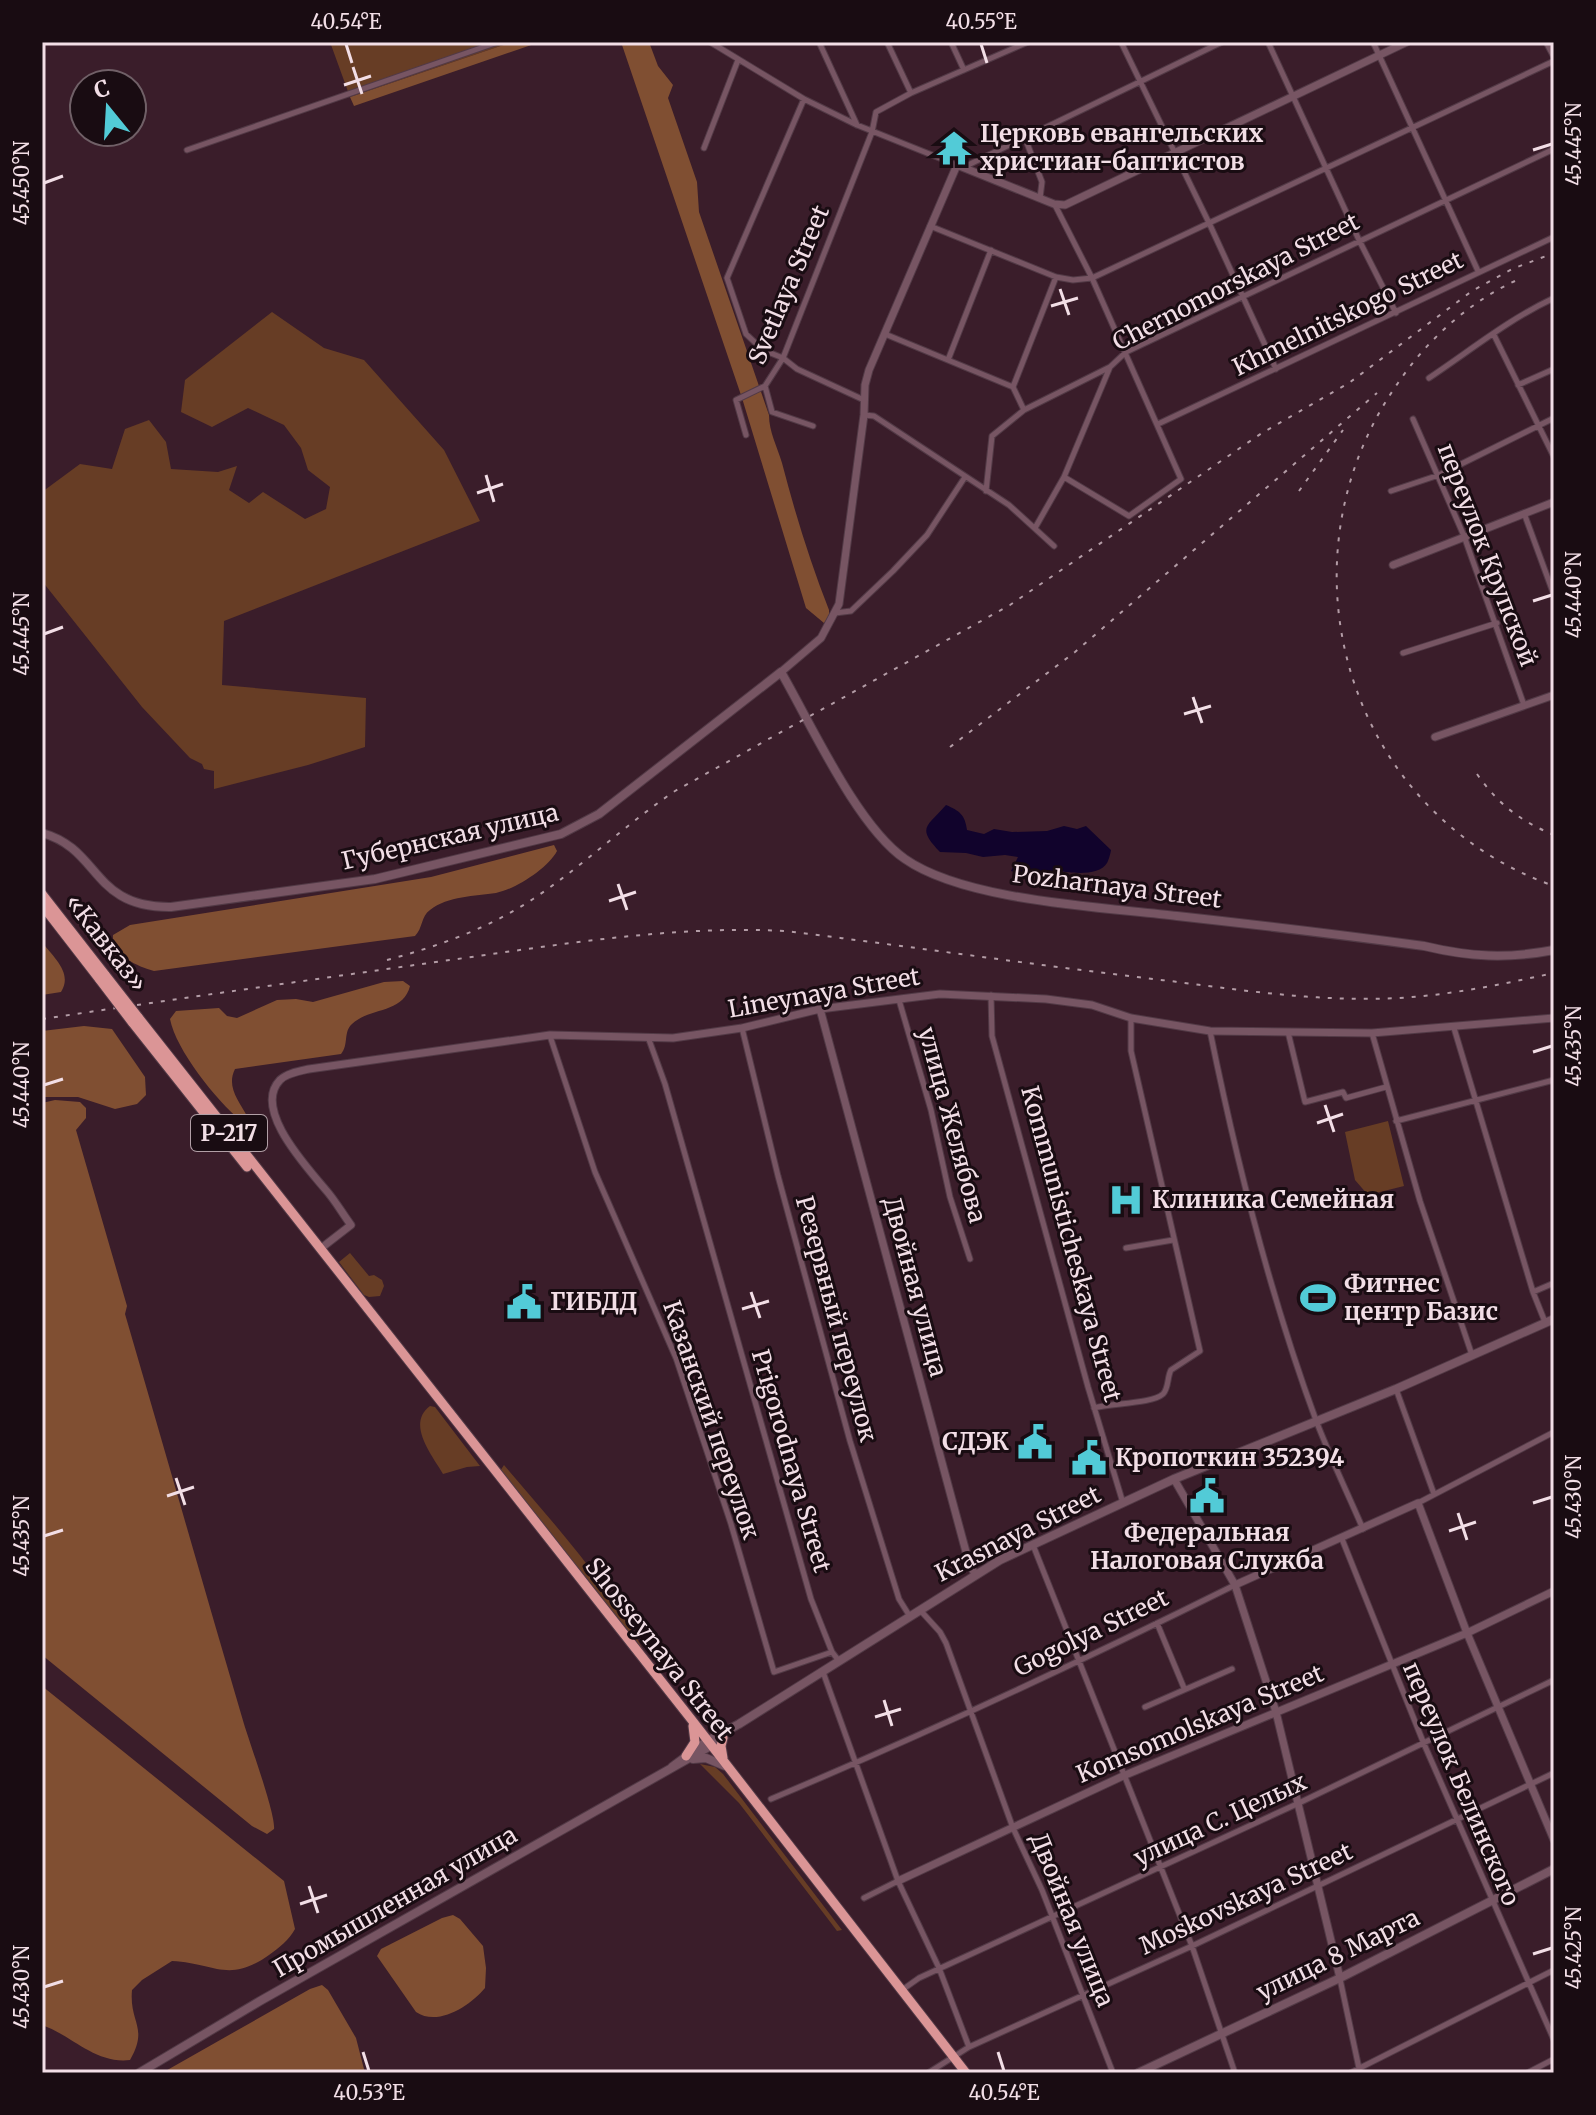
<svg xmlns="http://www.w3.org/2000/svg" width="1596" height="2115" font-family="Merriweather,serif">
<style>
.green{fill:#673d25}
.forest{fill:#804f32}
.water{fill:#11032c}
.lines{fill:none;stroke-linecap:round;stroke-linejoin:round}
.minor-casing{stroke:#523a46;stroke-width:7}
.tertiary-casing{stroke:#523a46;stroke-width:9}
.secondary-casing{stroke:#523a46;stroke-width:10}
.trunk-casing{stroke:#523a46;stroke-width:11}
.minor{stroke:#775563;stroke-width:5}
.tertiary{stroke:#775563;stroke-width:7}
.secondary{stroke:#775563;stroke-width:8}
.trunk{stroke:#db9596;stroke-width:9}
.rail{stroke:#b39ca6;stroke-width:2;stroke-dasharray:4 8;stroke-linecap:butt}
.trunk-bridge-casing{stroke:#523a46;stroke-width:11;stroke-linecap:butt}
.trunk-bridge{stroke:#db9596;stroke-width:9}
.ticks{fill:none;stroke:#f2dee6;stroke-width:3}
.labels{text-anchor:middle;stroke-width:6;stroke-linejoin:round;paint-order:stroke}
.shield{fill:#190c12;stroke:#b19fa6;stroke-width:2}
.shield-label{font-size:22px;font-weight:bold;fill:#f2dee6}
.poi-label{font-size:24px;font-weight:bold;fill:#f2dee6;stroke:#190c12;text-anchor:start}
.street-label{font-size:24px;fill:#f2dee6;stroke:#190c12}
.neatline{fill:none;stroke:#f2dee6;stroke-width:3}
.ticks-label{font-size:20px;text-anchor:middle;fill:#f2dee6}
</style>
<rect width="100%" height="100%" fill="#3a1d2a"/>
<!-- green -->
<path class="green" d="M330,42h147l2,6 19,-6h14l-162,55z
M272,312l52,36 40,12 80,90 36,71 -256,100 -2,64 144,13 -1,49 -57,18 -94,24v-18l-10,-2 -2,-5 -12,-6 -48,-51 -100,-126v-89l38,-28 32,5 13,-40 24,-9 17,22 5,27 47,3 19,-6 -8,24 20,13 14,-11 42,27 21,-10 4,-22 -22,-17 -7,-22 -17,-23 -36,-17 -36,19 -31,-15 4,-32z
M1388,1121l16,65 -36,9 -13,-15 -10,-48z
M350,1253l19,23 5,-1 8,5 2,6 -4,10 -11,1 -5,-2 -25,-33z
M430,1406l5,1 45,59 -13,1 -24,7c-11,-19 -37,-50 -13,-68z
M504,1465c51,60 107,121 143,192l-147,-186z
M700,1764l15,3 8,7 119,156 -5,1 -6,-8 -92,-120z"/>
<!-- forest -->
<path class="forest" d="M512,42h28l-186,64 -4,-9z
M621,42h28l9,24 15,19 -5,13 29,84 2,30 70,203c0,17 8,31 13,48 13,50 28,99 47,147v7l-5,6 -18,-15 -64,-210z
M554,845l3,6c-9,17 -41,38 -61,42 -21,3 -48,3 -66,17 -9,6 -7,18 -15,26l-261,35c-17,-5 -43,-16 -41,-36l17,-10 301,-48z
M42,942c12,16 31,31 19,50l-19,3z
M403,981l7,5c-7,28 -40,21 -58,38 -9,8 -3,21 -11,30l-106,15c-9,18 4,32 12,47l-6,5c-25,-21 -65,-71 -71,-102l6,-8 43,-3 8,8 10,2 40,-18 19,-1 17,3 71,-20z
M84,1026l28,3 33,48 1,18 -9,9 -22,5 -37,-12h-36v-66z
M55,1100l25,2 6,6v10l-10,12 51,176 -2,8c40,137 79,274 119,410 6,20 32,91 30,105l-7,5 -15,-8 -210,-171v-552z
M42,1686l242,195 11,48c-6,11 -16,19 -26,26 -41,29 -54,8 -97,6l-30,19 -10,10c-3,33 17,37 -2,70 -35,4 -57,-24 -88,-35z
M453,1915l7,4 23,27 3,22 -1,20c-15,18 -47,39 -69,24l-39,-56 4,-7 61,-31z
M322,1985l6,5 28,48 9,35h-203l148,-84z"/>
<!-- water -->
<path class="water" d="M946,805c14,6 19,10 21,25l17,4 10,-5 18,3 35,-1 17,-5 13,3 9,-3 25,24c0,2 -3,12 -4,13 -8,14 -39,10 -52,7 -14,9 -28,5 -44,1l7,-14 -13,-2 -22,2 -17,-4 -26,-1c-24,-25 -13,-25 6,-47z"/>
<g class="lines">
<!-- minor casing -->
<g class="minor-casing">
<path id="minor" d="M710,42l94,57 53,26 100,40
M819,42l38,83
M887,42l24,51
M951,42l13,28
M1121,42l89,183 66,144
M1268,42l91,198 37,73
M1373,42l105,229
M1546,42l8,15
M804,99l-77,179 19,56 17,16 20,8 14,11 67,31
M1025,138l17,44 -2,16
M704,148l34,-88
M187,150l311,-108
M964,167l258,-125
M1055,205l37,73 89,201 -52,37 -65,-39
M930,226l126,51 17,3 19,-2 462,-217
M885,334l128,53 11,23
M1494,335l60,122
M948,360l43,-110
M1429,378c42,-28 80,-59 125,-80
M1518,385l36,-16
M1013,387l43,-110
M864,415l10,1 135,89 45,41
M1413,419l51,117 60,169
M1158,424l396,-187
M813,426l-41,-14 -7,-26 18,-28 89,-226 4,-20 35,-19 117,-51
M746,435l-10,-35 29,-14
M986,491l6,-55 32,-26 86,-43 16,-15 428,-203
M1391,491l48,-16 115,-57
M1524,513l30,82
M1035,528l29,-51 46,-110
M835,613l16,-2 42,-40 34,-36 38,-58
M1403,653l94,-30
M991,995l1,41 96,351 35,116
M899,1000l32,110 19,87 20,62
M742,1028l36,148 72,265 49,158 10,16
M1454,1028l79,264 12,30
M1210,1031c27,133 60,265 107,392 14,36 31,71 46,106
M1288,1032l17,70 38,-10 3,6 40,-11
M1372,1033l48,168 52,154
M550,1036l45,136 81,186 55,166 43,148 58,-20
M648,1037l17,47 146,515 21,53 7,9
M1396,1121l158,-41
M1126,1248l47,-8
M1533,1292l21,-9
M1396,1389l38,105
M1094,1408c17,-5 58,-4 69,-14 6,-6 4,-17 8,-24l29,-19 -69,-300v-33
M1418,1503l136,-71
M1342,1539l82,205 130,296
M1033,1545l159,401 43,127
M920,1610l20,22 6,11 67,185 29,62 71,183
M1157,1623l27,65
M823,1672l75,209 41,87 30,79
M1145,1707l87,-38
M771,1799c157,-66 311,-138 464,-214
M864,1898l34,-17
M1340,1979l20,94
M902,1990l17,-12 380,-175 255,-123
M928,2073l41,-26 223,-101 362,-173
M1350,2073l204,-103
M1527,2073l27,-14"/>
</g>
<!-- tertiary casing -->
<g class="tertiary-casing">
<path id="tertiary" d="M1393,565l161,-63
M781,672l40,-34 18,-34 25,-189 1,-30 4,-15 88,-205 97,39 11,1 342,-163
M1435,737l119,-42
M820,1009l149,554 6,11
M320,1249l31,-24c-9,-12 -16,-25 -26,-36 -18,-22 -73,-80 -45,-109 7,-7 20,-9 29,-11l241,-34 123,3 69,-10 78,-19 120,-15 106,5 46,6 39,13 79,13 162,2 182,-15
M1174,1479l61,106 41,127 64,266
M1235,1585l183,-82 49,130 87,207
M898,1881l225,-105 344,-143 87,-42"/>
</g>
<!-- secondary casing -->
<g class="secondary-casing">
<path id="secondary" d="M42,833c59,16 49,75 129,74l204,-28 186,-45 38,-20 182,-142c30,52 76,154 124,187 60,42 197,48 272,57 82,9 165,19 247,30 46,11 83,13 130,4
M693,1759l13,-1 19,8
M672,1767l35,-26 32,-17 261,-164 174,-81 222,-90 158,-70
M139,2073l121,-72 454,-257
M1138,2073l202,-95 214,-109"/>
</g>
<!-- trunk casing -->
<g class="trunk-casing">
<path id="trunk" d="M42,894l64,82
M42,905l58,75
M138,1017l553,702 275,354
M132,1022l115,145
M686,1756l9,-14 -2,-16
M723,1758l-2,-12 2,-8"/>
</g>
<!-- minor -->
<use href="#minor" class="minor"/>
<!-- tertiary -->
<use href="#tertiary" class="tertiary"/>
<!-- secondary -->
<use href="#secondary" class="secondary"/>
<!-- trunk -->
<use href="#trunk" class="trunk"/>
<!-- rail -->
<path class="rail" d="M1515,281c-47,22 -88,59 -117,102 -125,177 -52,430 156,503
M1299,491l44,-61
M950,747l125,-95 302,-259
M1477,774c21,30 43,47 77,61
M387,960c52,-14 102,-32 146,-61 50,-33 93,-75 142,-108l335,-186 252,-172 87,-50 123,-92 40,-22 42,-16
M42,1019c134,-20 268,-39 401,-58 115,-16 228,-36 343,-30 128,16 256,35 384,50 76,10 152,21 229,17 52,-3 104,-14 155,-25"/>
<!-- trunk-bridge casing -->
<g class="trunk-bridge-casing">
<path id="trunk-bridge" d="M106,976l32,41
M100,980l32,42"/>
</g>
<!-- trunk-bridge -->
<use href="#trunk-bridge" class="trunk-bridge"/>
</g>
<!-- ticks -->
<path class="ticks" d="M346,44l6,19M981,44l6,19M353,67l9,27M344,85l27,-9M1533,150l19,-6M44,183l19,-7M1060,289l9,26M1051,306l27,-8M486,475l8,27M477,493l26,-9M1533,601l19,-6M44,634l19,-7M1193,697l9,26M1184,714l27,-8M618,884l9,26M609,901l27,-9M1533,1052l19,-6M44,1085l19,-6M1325,1105l9,27M1317,1123l26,-9M751,1292l9,26M742,1309l27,-8M176,1478l9,27M167,1496l27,-9M1533,1503l19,-6M1458,1513l9,27M1449,1531l27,-9M44,1536l19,-6M884,1700l8,26M875,1717l26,-8M309,1886l9,27M300,1904l27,-9M1533,1954l19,-6M44,1987l19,-6M363,2052l6,19M998,2052l6,19"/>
<!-- icons -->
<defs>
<g id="temple-bare" transform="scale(2.76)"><path d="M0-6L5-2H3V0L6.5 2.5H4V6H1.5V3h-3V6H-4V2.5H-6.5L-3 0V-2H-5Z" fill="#52cbd7" stroke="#190c12" stroke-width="2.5" paint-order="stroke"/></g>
<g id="hospital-bare" transform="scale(2.76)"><path d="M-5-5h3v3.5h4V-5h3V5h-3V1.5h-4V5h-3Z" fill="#52cbd7" stroke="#190c12" stroke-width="2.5" paint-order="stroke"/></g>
<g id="stadium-bare" transform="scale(2.76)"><path d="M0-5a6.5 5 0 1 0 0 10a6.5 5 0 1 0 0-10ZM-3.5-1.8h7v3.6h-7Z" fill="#52cbd7" stroke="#190c12" stroke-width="2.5" paint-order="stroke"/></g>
<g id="civic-bare" transform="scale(2.76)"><path d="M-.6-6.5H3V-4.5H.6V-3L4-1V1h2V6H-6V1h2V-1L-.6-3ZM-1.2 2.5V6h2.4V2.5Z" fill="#52cbd7" stroke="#190c12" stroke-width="2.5" paint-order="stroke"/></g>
</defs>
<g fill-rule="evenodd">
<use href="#temple-bare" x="954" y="148"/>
<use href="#hospital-bare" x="1126" y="1200"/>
<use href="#stadium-bare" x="1318" y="1298"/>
<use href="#civic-bare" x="524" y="1302"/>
<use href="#civic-bare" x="1035" y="1442"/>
<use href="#civic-bare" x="1089" y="1458"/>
<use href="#civic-bare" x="1207" y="1496"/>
</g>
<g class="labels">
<!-- shield labels -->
<rect class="shield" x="191" y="1115" width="76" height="36" rx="6"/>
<g class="shield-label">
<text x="229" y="1141">Р-217</text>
</g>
<!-- poi labels -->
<g class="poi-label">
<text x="980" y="142">Церковь евангельских<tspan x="980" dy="28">христиан-баптистов</tspan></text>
<text x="1152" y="1208">Клиника Семейная</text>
<text x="1344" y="1292">Фитнес<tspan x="1344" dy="28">центр Базис</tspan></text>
<text x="550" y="1310">ГИБДД</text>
<text x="1009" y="1450" text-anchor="end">СДЭК</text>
<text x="1115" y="1466">Кропоткин 352394</text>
<text x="1207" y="1541" text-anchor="middle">Федеральная<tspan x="1207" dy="28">Налоговая Служба</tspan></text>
</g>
<!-- street labels -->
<g class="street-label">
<text transform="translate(1236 282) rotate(-27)" y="8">Chernomorskaya Street</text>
<text transform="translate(789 285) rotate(-67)" y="8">Svetlaya Street</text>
<text transform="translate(1348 314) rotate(-26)" y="8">Khmelnitskogo Street</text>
<text transform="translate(1487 555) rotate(69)" y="8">переулок Крупской</text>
<text transform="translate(450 837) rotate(-13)" y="8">Губернская улица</text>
<text transform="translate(1117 887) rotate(7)" y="8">Pozharnaya Street</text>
<text transform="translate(106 943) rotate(52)" y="8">«Кавказ»</text>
<text transform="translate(824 993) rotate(-10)" y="8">Lineynaya Street</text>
<text transform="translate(952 1125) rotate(75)" y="8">улица Желябова</text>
<text transform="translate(1071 1244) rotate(75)" y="8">Kommunisticheskaya Street</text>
<text transform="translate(915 1287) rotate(75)" y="8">Двойная улица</text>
<text transform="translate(836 1319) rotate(75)" y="8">Резервный переулок</text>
<text transform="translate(711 1420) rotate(71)" y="8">Казанский переулок</text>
<text transform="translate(791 1461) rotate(74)" y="8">Prigorodnaya Street</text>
<text transform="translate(1018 1534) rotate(-27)" y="8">Krasnaya Street</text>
<text transform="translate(1091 1633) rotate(-26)" y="8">Gogolya Street</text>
<text transform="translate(659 1649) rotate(52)" y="8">Shosseynaya Street</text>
<text transform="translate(1200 1724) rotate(-23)" y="8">Komsomolskaya Street</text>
<text transform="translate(1461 1784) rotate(67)" y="8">переулок Белинского</text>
<text transform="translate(1220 1820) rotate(-25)" y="8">улица С. Целых</text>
<text transform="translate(1246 1899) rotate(-25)" y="8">Moskovskaya Street</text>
<text transform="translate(395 1902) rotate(-30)" y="8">Промышленная улица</text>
<text transform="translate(1072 1920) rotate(68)" y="8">Двойная улица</text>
<text transform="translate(1338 1955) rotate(-26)" y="8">улица 8 Марта</text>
</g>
</g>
<!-- border -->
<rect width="1596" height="2115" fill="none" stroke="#190c12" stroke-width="88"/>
<!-- north arrow -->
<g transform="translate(108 108) rotate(342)"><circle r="38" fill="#190c12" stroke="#706067" stroke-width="2"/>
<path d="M0-6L14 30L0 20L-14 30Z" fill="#52cbd7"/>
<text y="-12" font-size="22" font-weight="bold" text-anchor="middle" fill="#f2dee6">С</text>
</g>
<rect x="44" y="44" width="1508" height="2027" class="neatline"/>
<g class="ticks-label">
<text x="346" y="29">40.54°E</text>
<text x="981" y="29">40.55°E</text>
<text transform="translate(1574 144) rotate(-90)" y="7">45.445°N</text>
<text transform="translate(22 183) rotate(-90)" y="7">45.450°N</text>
<text transform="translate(1574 595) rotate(-90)" y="7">45.440°N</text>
<text transform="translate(22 634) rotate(-90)" y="7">45.445°N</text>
<text transform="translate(1574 1046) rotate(-90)" y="7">45.435°N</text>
<text transform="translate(22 1085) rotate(-90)" y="7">45.440°N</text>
<text transform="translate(1574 1497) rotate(-90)" y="7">45.430°N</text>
<text transform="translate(22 1536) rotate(-90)" y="7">45.435°N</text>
<text transform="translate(1574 1948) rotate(-90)" y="7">45.425°N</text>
<text transform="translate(22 1987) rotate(-90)" y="7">45.430°N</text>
<text x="369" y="2100">40.53°E</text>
<text x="1004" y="2100">40.54°E</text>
</g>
</svg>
